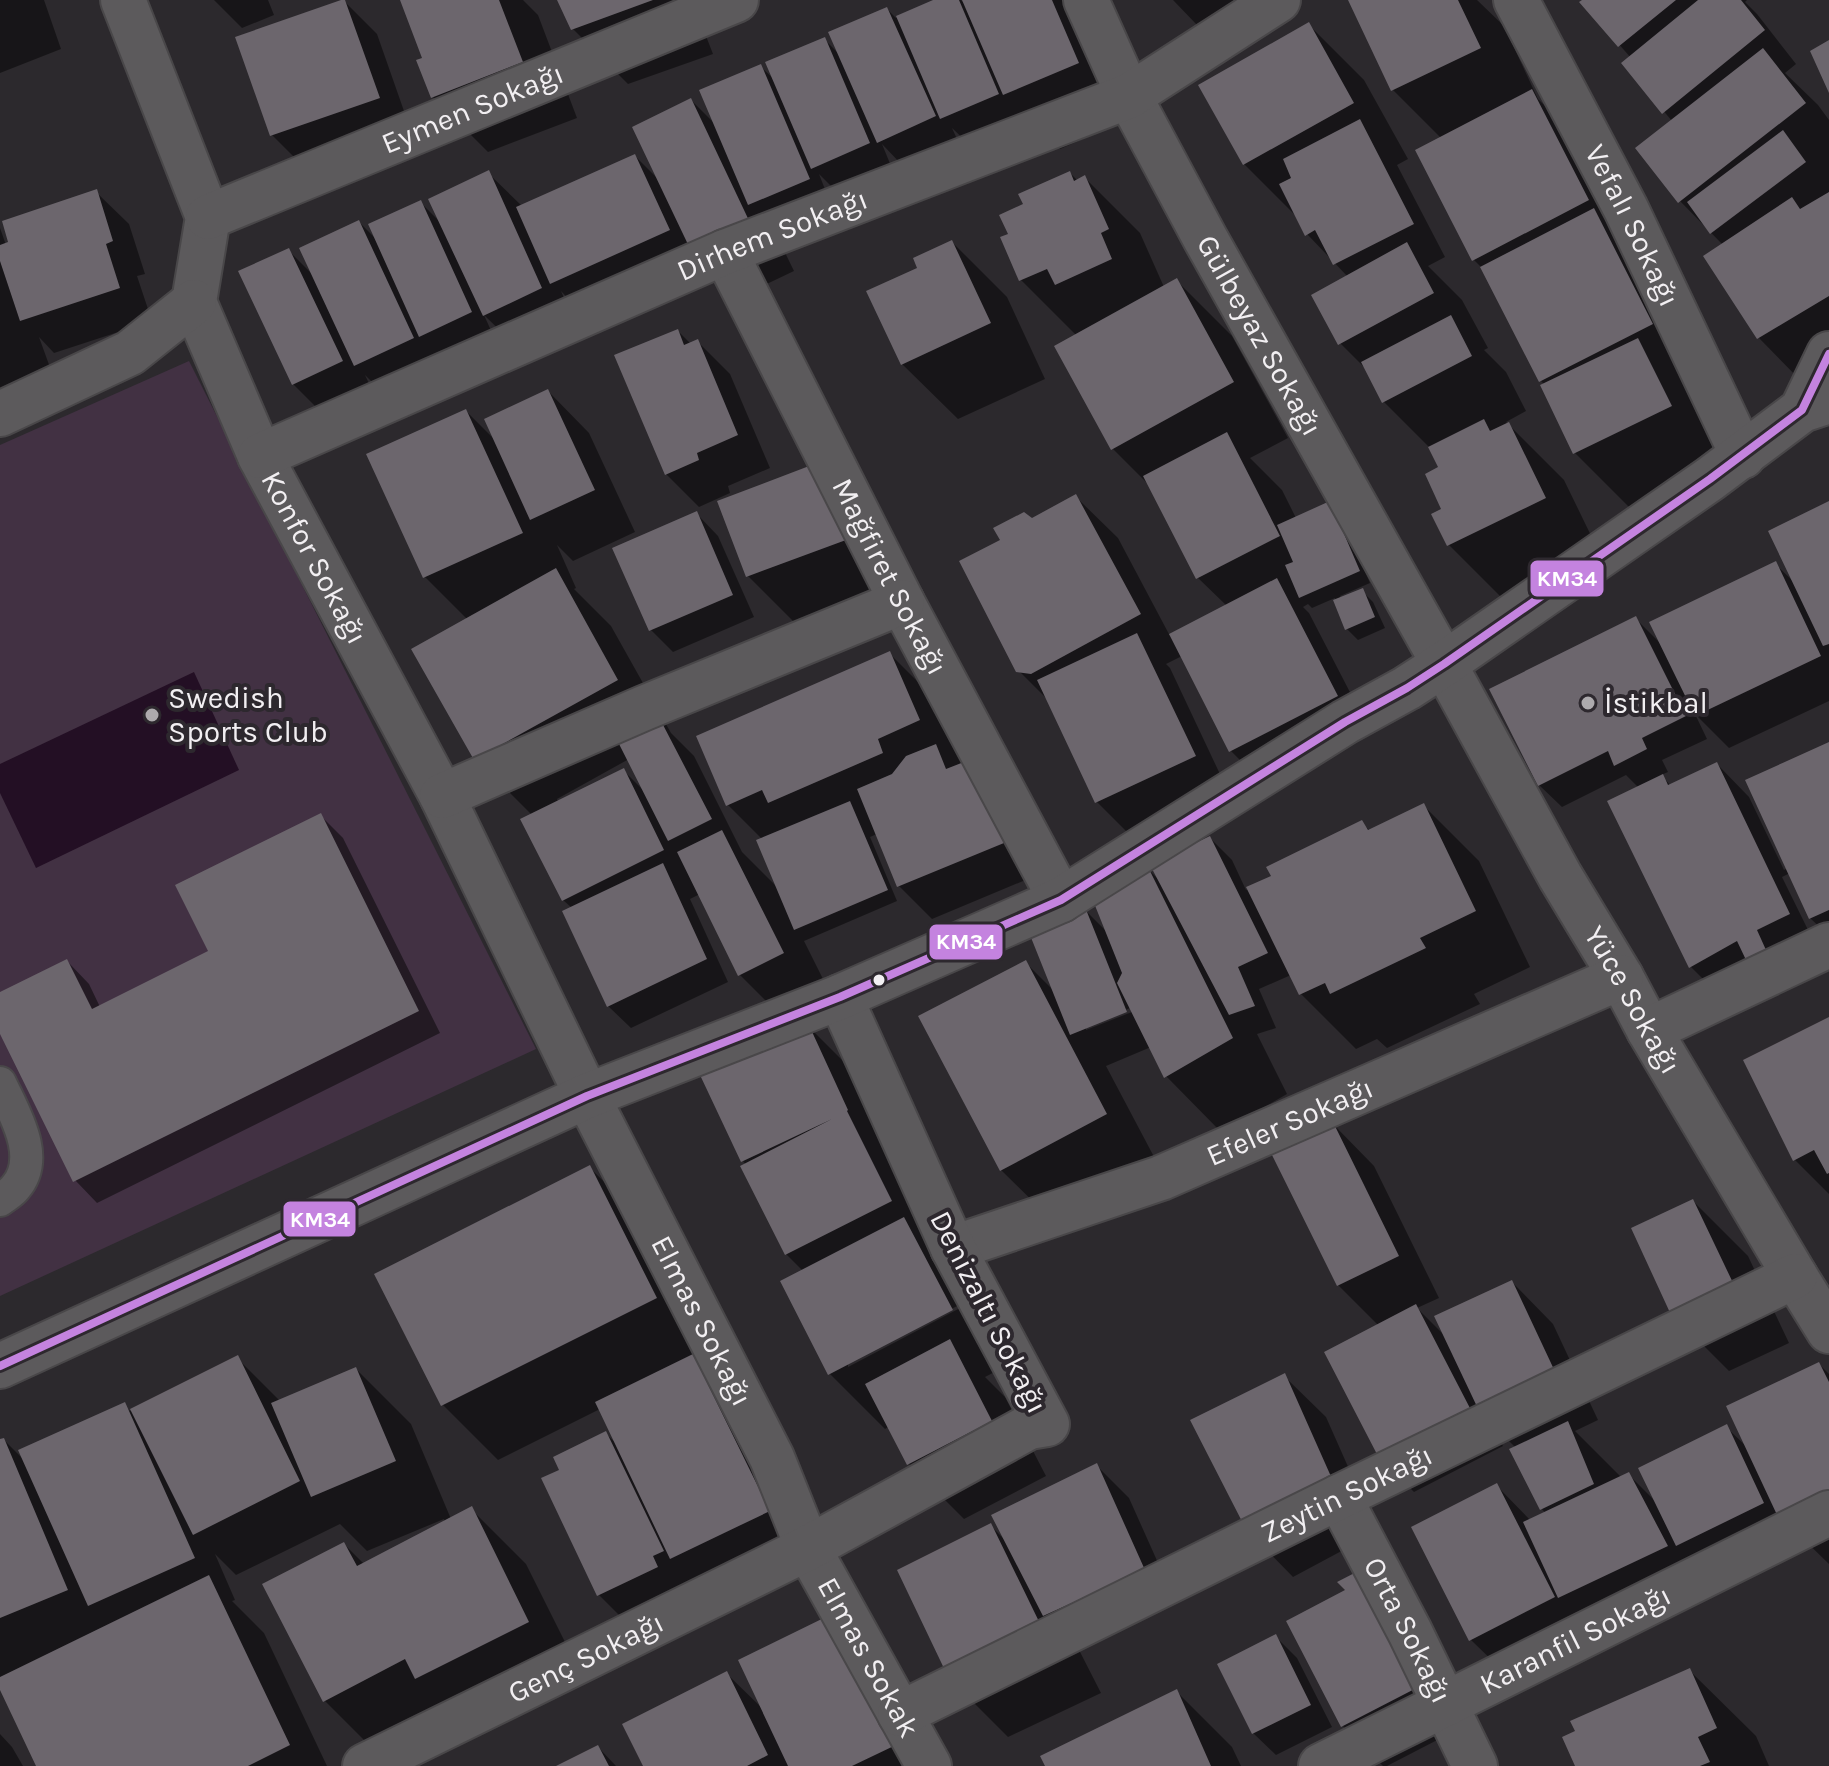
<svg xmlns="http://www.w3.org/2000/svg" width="1829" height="1766" font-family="Karla,sans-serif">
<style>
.green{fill:#423143}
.water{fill:#230f24}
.shadow{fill:#0007;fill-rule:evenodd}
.building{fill:#6c666d}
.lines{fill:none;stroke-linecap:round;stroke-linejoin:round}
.service-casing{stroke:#494749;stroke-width:36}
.minor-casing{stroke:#494749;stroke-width:48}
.tertiary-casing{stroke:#494749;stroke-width:48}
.service{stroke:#5c5a5c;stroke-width:32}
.minor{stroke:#5c5a5c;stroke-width:44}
.tertiary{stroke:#5c5a5c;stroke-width:44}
.bus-1-casing{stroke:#2d282e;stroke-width:14}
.bus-1{stroke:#c483df;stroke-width:8}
.poi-dot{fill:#adaaad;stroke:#2d282e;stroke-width:3}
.bus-dot{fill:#f2eff2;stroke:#2d282e;stroke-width:3}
.labels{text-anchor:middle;stroke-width:8;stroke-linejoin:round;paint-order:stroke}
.street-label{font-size:30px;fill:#f2eff2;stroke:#2d282e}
.poi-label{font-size:30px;fill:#f2eff2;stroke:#2d282e;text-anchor:start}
.line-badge{stroke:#2d282e;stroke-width:3}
.badge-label{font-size:22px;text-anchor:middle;font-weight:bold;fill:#fff}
</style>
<rect width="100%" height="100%" fill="#2c292d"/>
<!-- green -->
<path class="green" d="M189,361l347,688 -536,247v-851z"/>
<!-- water -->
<path class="water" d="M194,672l45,98 -203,98 -36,-75v-29z"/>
<!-- shadow -->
<path class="shadow" d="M0,0h44l17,49 -61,24z
M214,0h54l6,15 -32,13z
M402,0h121l15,15 39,103 -89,34 -55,-55 -8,-38z
M559,0h133l21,54 -85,30 -55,-55z
M938,0h23l4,4 -1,-4h118l50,118 -72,31 -36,-36 -49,37 -23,-22 5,11 -56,25 -19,-20 9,22 -56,24 -16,-16 11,28 -58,24 22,45 -57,27 -42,-42 -121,49 -13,-14 13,30 -57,26 -33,-32 9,20 -105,63 -23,-23 9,19 -48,23 -33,-33 -5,-134 26,26 45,-54 18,18 43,-38 21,21 47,-50 34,33 113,-50 23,23 33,-79 26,26 44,-59 14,13 49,-41 16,16 47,-46 9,9z
M1173,0h71l-47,25z
M1352,0h125l27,26 34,73 49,48 120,233 -20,10 6,6 33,66 -96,46 -55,-55 -30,-68 -4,-4 -59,-113 -8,-8 -32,-121 -49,-49z
M1585,0h162l-2,2 12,12 39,50 -11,9 33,32 11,15v242l-29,18 -41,-42 -53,-82 17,-11 -43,-44 -8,-80 -48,-57 7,-6 -49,-56z
M344,1l33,33 34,97 -106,37 -33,-33 -35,-97z
M1309,25l55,55 44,79 -11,6 48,92 -17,9 34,34 26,48 -4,2 22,22 20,39 -20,11 58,58 36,74 -96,46 -55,-55 -5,-35 -3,-42 -10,-19 -47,-47 -16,-31 -28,-28 8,-66 -41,-43 -9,-16 -54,-54z
M1070,173l8,8 7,-3 55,55 24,54 12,-7 56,56 56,102 -38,20 32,32 14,28 44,-3 30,68 -30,13 1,3 21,-8 11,11 12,26 -27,12 -11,-11 -12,-31 -23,10 -4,-4 -5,3 6,6 60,116 -105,55 -33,-33 -49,-95 -16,8 4,4 57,121 -97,46 -33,-33 -48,-101 -31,-31 -16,-129 30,-20 44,-24 42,41 52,98 57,-30 -29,-28 -47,-91 -38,-38 -36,-113 -56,-56 -10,-45 14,-30z
M96,192l33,32 16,50 -8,2 15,45 -98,32 -15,-16 17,47 -56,20v-176l6,17z
M952,242l55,55 38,82 -87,40 -56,-55 18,-95z
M678,331l13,13 7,-2 32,32 40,94 -42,18 2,7 -31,14 -33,-33z
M548,391l41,42 46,99 -62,29 -16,-16 19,43 -2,1 37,37 60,107 23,23 48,96 37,37 -16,-49 -35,-35 162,-151 55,55 90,167 -103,43 -33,-33 -22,-52 -7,3 27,64 -93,40 34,68 -32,15 56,56 144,286 -21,11 20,20 41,79 -82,43 -55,-55 -19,-38 -5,3 -55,-55 -27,-103 -17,-17 -40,-89 -3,-4 53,-130 -56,-56 -40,-81 -10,5 38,83 -97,46 -23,-22 -36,-98 -9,-8 -30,-84 -57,-57 -8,-139 -43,-43 41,-166 30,30zM629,759l16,33 -22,-22 -64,33 -2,-4zM961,1304l1,3 -114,60v-5z
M816,466l84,129 -97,36 -55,-55z
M1829,504v197l-100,47 -34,-34 12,25 -45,21 6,12 -7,3 10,11 46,-22 32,33 35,73 4,-2 41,-124v192l-19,-18 -20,-45 -8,4 29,59 -98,53 -22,-22 -39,-76 -13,-103 -13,-13 -64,32 -23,-22 96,-167 27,27 113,-81 19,18z
M696,513l22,23 36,81 -81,35 -22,-22 -36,-81z
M1423,805l56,56 51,106 -56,27 6,10 -93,44 -10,-9 -21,10 -55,-55 -10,-19 -32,14 17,39 -19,6 30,60 -66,38 -55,-56 -15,-29 -45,19 55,104 -104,55 -56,-55 24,-208 30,30 29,-83 24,24 38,-66 13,13 51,-42 22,22 14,30 27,-13 89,-54 8,8zM1135,1006l2,4 -51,20v-4z
M321,816l22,22 97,195 -343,170 -22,-23 -75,-150v-36l67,-33 22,23 11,23 111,-55z
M1829,1019v175l-34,-34z
M1333,1124l41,42 65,132 -22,10 29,29 66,-55 41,42 45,96 -23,11 47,47 7,-3 27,27 70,-75 21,20 72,-83 10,10v190l-37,-36 -288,144 -33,-32 25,-155 35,36 15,-7 -4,-5 -26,-61 -23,-23 10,21 -89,46 -33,-33 -2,-133 -41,-41z
M589,1167l56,55 66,131 -14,7 51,52 76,155 -97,46 -7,-7 -13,6 4,10 -57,28 -55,-55 -37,-124 44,-37 11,10 -17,-35 -102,51 -55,-55 -66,-130z
M1693,1201l55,55 41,87 -60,28 -55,-55z
M237,1358l43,43 76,-32 55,55 40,95 20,-10 55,55 57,114 -203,78 -55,-55 19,-157 20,20 81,-42 -1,-3 -77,32 -27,-27 -104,51 -21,-21 20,46 -3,1 32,32 63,133h-288l-39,-81v-243l4,-2 20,20 100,-55 6,6z
M1284,1376l42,41 51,115 -84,45 -41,-42z
M1096,1465l33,33 47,105 -98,45 23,45 -93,44 -55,-55 37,-157 14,14z
M1414,1608l58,114 -85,44h-4l-40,-40z
M835,1615l89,151h-278l80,-93 38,37z
M1275,1636l22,22 35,69 -56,28 -23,-22z
M1689,1670l67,66 13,30h-192z
M1177,1692l55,55 9,19h-194z
M0,1734l12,13 11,19h-23z
M598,1747l18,19h-56z"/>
<!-- building -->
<path class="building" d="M341,0h4l35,98 -110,38 -35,-99z
M400,0h99l24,62 -92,36 -15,-38 6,-2z
M557,0h96l-82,30z
M933,0h26l40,94 -59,25 -44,-103z
M962,0h90l27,63 -76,32z
M1348,0h110l23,48 -90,43z
M1582,0h94l-58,47 -39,-45z
M1698,0h43l24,30 -103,84 -41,-51z
M887,7l49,109 -59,27 -49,-111z
M1309,22l45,81 -111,62 -45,-80z
M825,37l45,106 -59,26 -46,-107z
M1829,40v53l-19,-42z
M1763,48l43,55 -128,100 -43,-55z
M761,64l49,115 -62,26 -49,-115z
M1532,89l57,111 -117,61 -57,-111z
M691,98l62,131 -59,28 -62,-130z
M1360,119l54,105 -81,41 -18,-35 -10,6 -26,-52 12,-6 -8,-19z
M1783,130l23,32 -96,72 -23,-32z
M635,154l35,76 -120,54 -34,-77z
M489,170l53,118 -59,28 -55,-117z
M1070,171l4,10 11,-6 24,54 -8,4 11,26 -57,26 -8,-16 -28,12 -19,-44 8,-3 -9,-19 24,-11 -5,-10z
M97,189l16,52 -7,3 14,44 -100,33 -20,-60v-16l8,-3 -6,-21z
M1829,192v104l-72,43 -54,-83 89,-59 8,12z
M421,200l51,112 -53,25 -51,-113z
M1594,208l59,116 -114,58 -59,-115z
M359,220l55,118 -60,28 -55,-118z
M952,240l39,83 -90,42 -35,-74 51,-23 -4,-10z
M1407,242l27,51 -96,52 -27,-50z
M289,248l54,113 -51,24 -54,-114z
M1177,278l57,104 -123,68 -57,-104z
M1451,315l21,41 -90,47 -21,-41z
M678,329l6,16 14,-6 40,96 -41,18 2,7 -34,15 -51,-120z
M1638,338l34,68 -99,48 -33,-69z
M548,389l47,101 -65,30 -46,-101z
M466,409l57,124 -100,45 -57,-124z
M1484,419l6,12 19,-9 37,76 -99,48 -16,-32 10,-5 -16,-35 13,-7 -10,-20z
M1227,432l53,104 -84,43 -53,-103z
M817,463l29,77 -100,37 -29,-76z
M1076,494l65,120 -110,60 -15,-2 -57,-111 41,-21 -7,-12 31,-16 8,6z
M1330,501l30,70 -61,27 -14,-33 8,-3 -16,-37z
M1829,501v143l-6,2 -55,-115z
M697,511l36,84 -84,36 -37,-83z
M1776,561l45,95 -126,60 -46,-94z
M556,568l62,112 -144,80 -63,-111z
M1277,578l61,118 -109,56 -60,-118z
M1363,588l12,29 -30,13 -12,-30z
M1636,616l50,100 -44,22 5,11 -33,17 -6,-15 -70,35 -49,-97z
M1137,633l59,123 -101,47 -58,-123z
M890,651l30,69 -42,19 5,14 -115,50 -6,-13 -36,16 -30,-70z
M661,721l51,98 -44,22 -50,-99z
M1829,742v168l-20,9 -64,-139z
M936,744l10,25 23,-9 35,83 -107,44 -40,-98 35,-15 14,-18z
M1717,762l73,152 -33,16 9,20 -20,10 -9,-19 -48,27 -82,-167 56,-27 5,11z
M624,768l40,82 -102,51 -42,-82z
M850,801l38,89 -94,40 -38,-90z
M1424,803l52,108 -56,27 6,10 -96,46 -5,-11 -26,12 -53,-108 25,-11 -5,-9 96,-47 6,10z
M321,813l98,198 -346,171 -73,-148v-42l67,-33 25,50 116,-58 -33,-66z
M722,830l62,123 -46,23 -61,-124z
M1210,836l58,117 -30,14 17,39 -26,9 -79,-150z
M663,863l44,96 -100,48 -45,-96z
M1147,865l86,173 -69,40 -47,-95 5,-10 -30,-75z
M1085,907l42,105 -57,23 -42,-105z
M1026,960l81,154 -107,57 -82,-155z
M1829,1017v156l-2,1 -13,-24 -21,11 -50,-101z
M808,1023l40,87 -1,1 45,90 -107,54 -45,-89 92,-47 -91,43 -41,-87z
M1333,1122l66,134 -62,30 -66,-133z
M590,1165l67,133 -216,108 -67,-132z
M1693,1199l42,88 -63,30 -41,-89z
M904,1217l49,93 -125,65 -48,-94z
M1512,1280l46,98 -77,37 -47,-99z
M1416,1304l56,108 -92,48 -56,-108z
M950,1339l42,82 -85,44 -42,-81z
M693,1354l77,157 -100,48 -75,-157z
M238,1355l62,126 -107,54 -63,-126z
M1819,1362l10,20v110l-51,25 -52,-111z
M356,1367l40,94 -85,36 -40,-94z
M1285,1373l52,117 -87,47 -60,-117z
M125,1402l70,156 -107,48 -70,-156z
M1568,1421l26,63 -54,26 -31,-61z
M1727,1424l37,79 -88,43 -38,-78z
M606,1431l58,120 -11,5 5,11 -61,29 -56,-118 18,-8 -6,-13z
M4,1438l64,152 -68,28v-179z
M1097,1463l48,107 -102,46 -52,-101z
M1629,1472l39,74 -110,52 -35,-76z
M1497,1483l58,114 -86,44 -58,-114z
M472,1506l57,116 -114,57 -10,-20 -82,43 -61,-118 82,-42 13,24z
M991,1523l56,115 -96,45 -54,-113z
M1372,1564l60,116 -91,47 -55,-106 59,-31 -8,-8z
M209,1575l81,170 -42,21h-212l-36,-76v-13z
M836,1612l62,132 -46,22h-64l-50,-106z
M1276,1634l35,71 -59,29 -35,-70z
M1690,1668l27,60 -19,9 12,25 -10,4h-125l-13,-29 13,-6 -5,-10z
M727,1671l41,84 -21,11h-104l-21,-42z
M1177,1689l34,77h-166l-5,-10z
M598,1745l11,21h-53z"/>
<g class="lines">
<!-- service casing -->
<g class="service-casing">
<path id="service" d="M0,1083c14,30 42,75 15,105 -4,5 -10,8 -15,12"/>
</g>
<!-- minor casing -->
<g class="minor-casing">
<g id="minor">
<path id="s1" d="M123,0l85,217 -14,85 66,154 182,340 145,300 185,362 36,90 121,218"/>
<path id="s2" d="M1086,0l43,96 76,142 239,426 116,212 61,101 28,53 146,246 34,55"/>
<path id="s3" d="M1516,0l110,209 117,247"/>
<path id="s4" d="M208,217l528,-217"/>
<path id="s5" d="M725,252l177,350 159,298"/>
<path d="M0,414l130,-61 64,-51"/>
<path id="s6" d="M260,456l465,-204 404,-156 149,-96"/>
<path d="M442,796l202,-88 258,-106"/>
<path d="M1649,1030l180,-85"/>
<path id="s7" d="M953,1248l208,-70 460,-201"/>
<path id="s8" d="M1339,1497l71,135 65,134"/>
<path id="s9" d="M900,1714l439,-217 456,-221"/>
<path id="s10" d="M365,1766l443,-218 221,-121 18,-3 -94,-176 -113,-251"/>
<path id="s11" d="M1321,1766l508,-253"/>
</g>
</g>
<!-- tertiary casing -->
<g class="tertiary-casing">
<path id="tertiary" d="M1802,410l27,-56
M0,1366l587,-270 253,-99 221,-97 284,-178 62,-34 37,-24 266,-185 92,-69 27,-9"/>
</g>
<!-- service -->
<use href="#service" class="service"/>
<!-- minor -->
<use href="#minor" class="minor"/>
<!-- tertiary -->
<use href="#tertiary" class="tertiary"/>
<!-- bus-1 casing -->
<g class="bus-1-casing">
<path id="bus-1" d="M0,1366l587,-270 253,-99 221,-97 284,-178 62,-34 37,-24 266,-185 92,-69 27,-56"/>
</g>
<!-- bus-1 -->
<use href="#bus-1" class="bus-1"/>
</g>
<!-- markers -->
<g class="poi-dot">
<circle cx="1588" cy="703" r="8"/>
<circle cx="152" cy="715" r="8"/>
</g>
<circle class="bus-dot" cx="879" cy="980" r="7"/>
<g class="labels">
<!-- street labels -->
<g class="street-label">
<text dy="10" stroke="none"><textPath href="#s4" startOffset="286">Eymen Sokağı</textPath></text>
<text dy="10" stroke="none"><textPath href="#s3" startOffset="254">Vefalı Sokağı</textPath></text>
<text dy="10" stroke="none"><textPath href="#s6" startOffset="558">Dirhem Sokağı</textPath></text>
<text dy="10" stroke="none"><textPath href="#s2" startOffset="378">Gülbeyaz Sokağı</textPath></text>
<text dy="10" stroke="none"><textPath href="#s1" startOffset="602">Konfor Sokağı</textPath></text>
<text dy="10" stroke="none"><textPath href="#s5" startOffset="364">Mağfiret Sokağı</textPath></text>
<text dy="10" stroke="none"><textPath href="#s2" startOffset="1140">Yüce Sokağı</textPath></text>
<text dy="10" stroke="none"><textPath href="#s7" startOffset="360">Efeler Sokağı</textPath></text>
<text transform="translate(989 1312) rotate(63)" y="10">Denizaltı Sokağı</text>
<text dy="10" stroke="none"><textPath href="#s1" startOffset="1458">Elmas Sokağı</textPath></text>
<text dy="10" stroke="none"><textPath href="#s9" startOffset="498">Zeytin Sokağı</textPath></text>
<text dy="10" stroke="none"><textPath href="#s8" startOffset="150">Orta Sokağı</textPath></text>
<text dy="10" stroke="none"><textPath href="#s11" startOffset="284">Karanfil Sokağı</textPath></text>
<text dy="10" stroke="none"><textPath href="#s10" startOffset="246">Genç Sokağı</textPath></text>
<text dy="10" stroke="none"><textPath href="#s1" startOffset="1834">Elmas Sokak</textPath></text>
</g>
<!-- poi labels -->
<g class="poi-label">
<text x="168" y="708">Swedish<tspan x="168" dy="34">Sports Club</tspan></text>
<text x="1604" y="713">İstikbal</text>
</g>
</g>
<g class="line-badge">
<rect x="1529" y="559" width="76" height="39" rx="8" fill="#c483df"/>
<rect x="928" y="923" width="76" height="38" rx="8" fill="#c483df"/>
<rect x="282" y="1200" width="75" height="38" rx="8" fill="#c483df"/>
</g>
<g class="badge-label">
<text x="1567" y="586">KM34</text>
<text x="966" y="949">KM34</text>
<text x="320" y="1227">KM34</text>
</g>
</svg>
